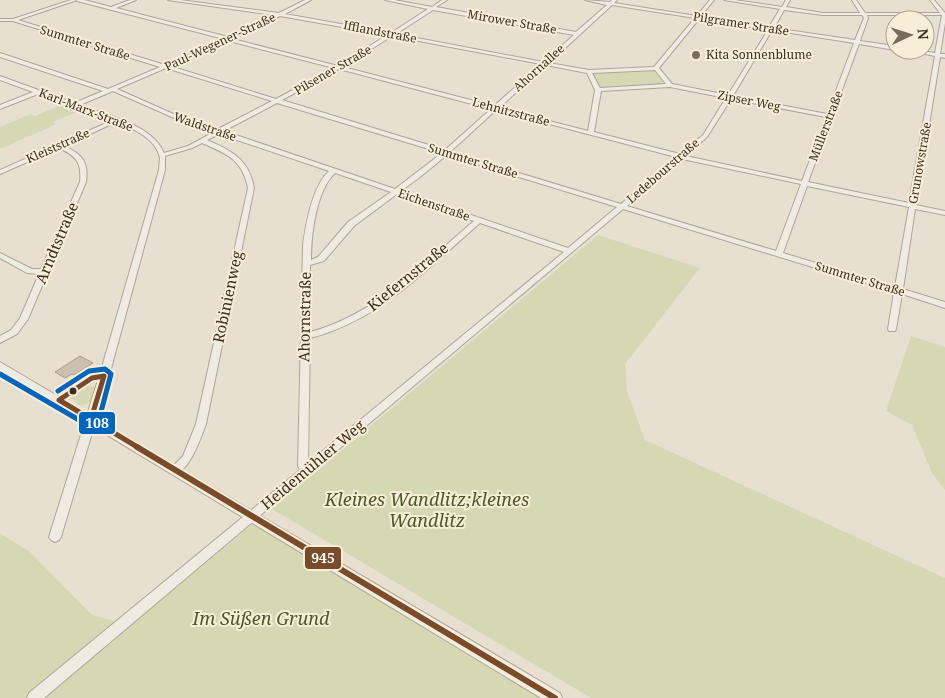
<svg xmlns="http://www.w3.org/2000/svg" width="945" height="698" font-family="'Noto Serif',serif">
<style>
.green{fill:#d6d7b3}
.building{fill:#cbbfb2;stroke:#a89c90}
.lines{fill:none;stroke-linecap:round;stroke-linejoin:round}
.minor-casing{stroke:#ada599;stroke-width:2}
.tertiary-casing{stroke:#ada599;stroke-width:2}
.minor{fill:#efebe3;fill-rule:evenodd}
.tertiary{fill:#efebe3;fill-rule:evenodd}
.bus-1-far1-casing{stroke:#f7eed8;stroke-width:9}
.bus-1-casing{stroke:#f7eed8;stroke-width:10}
.bus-2-casing{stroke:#f7eed8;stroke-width:9}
.bus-1-far1{stroke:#7a4b2a;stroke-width:5}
.bus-1{stroke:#7a4b2a;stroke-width:6}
.bus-2{stroke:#0065bd;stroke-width:5}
.poi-dot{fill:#786c5e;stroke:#f7eed8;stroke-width:2}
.bus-dot{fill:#3d2e20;stroke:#f7eed8;stroke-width:2}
.labels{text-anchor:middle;stroke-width:4;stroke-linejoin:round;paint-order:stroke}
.far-street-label{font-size:12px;fill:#3d2e20;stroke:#f7eed8}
.far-poi-label{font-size:12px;fill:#3d2e20;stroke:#f7eed8;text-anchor:start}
.street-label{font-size:15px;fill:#3d2e20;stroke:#f7eed8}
.near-park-label{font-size:18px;font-style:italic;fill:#4d5a26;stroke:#f7eed8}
.line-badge{stroke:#f7eed8;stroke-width:2}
.badge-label{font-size:14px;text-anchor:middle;font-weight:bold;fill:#fff}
</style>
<rect width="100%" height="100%" fill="#e7e0d1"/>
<!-- green -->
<path class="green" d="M654,70l11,14 -2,2 -62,3 -9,-14v-2z
M63,104l5,3 -2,1 5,-1 8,4 -26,11 4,2 -57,25v-22l31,-13 4,2z
M598,235l102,33 -75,96 2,27 18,49 300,138v120h-354l-319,-189z
M911,336l34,11v143l-13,-17 -20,-48 -26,-14z
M84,386l12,1 -4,14 -10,5 -6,-3 1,-2 -8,-3z
M256,521l293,177h-549v-165l30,19 62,63 25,7 -68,71z"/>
<!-- building -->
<path class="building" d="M80,356l13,7 -19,12 -2,-1 -7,4 -10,-6z"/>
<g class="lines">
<!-- minor casing -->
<g class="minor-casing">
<path id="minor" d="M71,0h13l27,7 19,-7h6l-20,8 112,29 46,-22 -106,-15h12l99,13 26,-13h6l-26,14 106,19 37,-24 -43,-9h9l38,7 10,-7h5l-11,7 140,25 31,-27 -22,-5 25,2 2,-2h5l-3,3 83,13 13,-16h4l-13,16 68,11 11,-18 -56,-9h11l47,7 4,-7h4l-4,7 37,6h37l-8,-13h4l9,13h75l-10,-13h4l11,13v10l-5,31h5v4l-5,-1 -24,148 29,6v4l-30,-6 -12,80 42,13v6l-43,-14 -6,35 -1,2h-6l-1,-2 6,-37 -271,-83 -579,489h-17l2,-5 271,-223 -2,-4 5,-221c3,-22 9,-58 26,-74l-110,-37 -12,6c25,11 42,19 47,48l-48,236c-5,13 -18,54 -36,49l-1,-3 14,-14 13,-32 52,-236c-6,-29 -21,-34 -46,-45l-10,5 -27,8v14l-56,206 -48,161 -2,3 -4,2 -4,-2 -2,-3 49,-157 -4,1 -32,21h-6l-2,-2 2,-2 33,-22 11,-2 59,-204c0,-4 1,-9 1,-12 -4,-20 -28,-30 -44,-36l-52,24c18,8 25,16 22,36l-58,137 -11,15 -17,9v-7l11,-6 9,-12 19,-44 -12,-1 -27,-15v-5l32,16h9l39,-87c2,-20 -4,-26 -21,-34l-59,26v-4l111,-49 -73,-27 -38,15v-4l33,-13 -33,-12v-4l74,27 29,-12 -103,-34v-4l108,36 52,-22 -147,-46h-13v-2h13zM77,0v1l147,38 -59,26 -147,-45zM612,5l83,13 -41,49 -65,3 -40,-7zM433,10l141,25 -31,27 -147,-28zM784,10l39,5h39l2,3 -9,22 -81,-12zM867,15h75l-7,38 -18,-3h-13l31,6 -26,147 -101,-21 51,-138 36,6v-4l-35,-5 8,-23zM280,16l107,19 -49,31 -105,-27zM699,19l69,11 -40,65 -56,-11 -13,-16zM772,30l82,13 -27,71 -94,-18zM392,36l149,28 -47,42 -151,-39zM229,41l105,27 -58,31 -106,-33zM546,65l41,8 8,17 -7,41 -89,-23zM166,68l106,33 -54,28 -40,-13 -61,-27zM339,69l152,40 -46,41 -163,-50zM655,70l11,14 -66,4 -8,-15zM670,87l56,11 -23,37 -23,19 -86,-22 7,-41zM113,91l61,27 40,14 -26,14 -24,7c-12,-29 -58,-38 -84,-48zM731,99l95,18 -24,64 -116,-25 21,-19zM277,103l165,50 -47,36 -171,-58zM496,110l180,47 -55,47 -171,-52zM447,155l170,52 -49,41 -167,-57 19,-14zM682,159l119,25 -25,67 -149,-45zM335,173l56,19 -43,30 -30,35 -7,3c0,-25 5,-69 24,-87zM807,186l102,21 -14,80 -112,-34zM397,194l77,27c-50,42 -99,94 -164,111v-67l14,-4 30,-35zM480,223l84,29 -256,211 2,-125c7,-2 15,-4 22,-7 57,-21 103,-69 148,-108z"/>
</g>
<!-- tertiary casing -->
<g class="tertiary-casing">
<path id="tertiary" d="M0,362l560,331 2,5h-21l-541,-328z"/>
</g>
<!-- minor -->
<use href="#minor" class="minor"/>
<!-- tertiary -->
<use href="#tertiary" class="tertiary"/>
<!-- bus-1-far1 casing -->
<g class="bus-1-far1-casing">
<path id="bus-1-far1" d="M104,376l-13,43 -32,-19 33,-22z
M91,419l48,29"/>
</g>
<!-- bus-1 casing -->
<g class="bus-1-casing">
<path id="bus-1" d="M137,447l418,251"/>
</g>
<!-- bus-2 casing -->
<g class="bus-2-casing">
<path id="bus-2" d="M0,374l91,53 7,-4 13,-49 -6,-5 -16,2 -31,20"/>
</g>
<!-- bus-1-far1 -->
<use href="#bus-1-far1" class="bus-1-far1"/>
<!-- bus-1 -->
<use href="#bus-1" class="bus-1"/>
<!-- bus-2 -->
<use href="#bus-2" class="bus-2"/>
</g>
<!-- markers -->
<circle class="poi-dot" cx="696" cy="55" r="5"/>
<circle class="bus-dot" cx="73" cy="391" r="4.5"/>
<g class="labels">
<!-- far-street labels -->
<g class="far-street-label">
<text transform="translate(512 22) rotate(10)" y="4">Mirower Straße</text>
<text transform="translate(741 24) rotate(9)" y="4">Pilgramer Straße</text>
<text transform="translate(380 32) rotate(11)" y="4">Ifflandstraße</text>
<text transform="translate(220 42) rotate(-25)" y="4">Paul-Wegener-Straße</text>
<text transform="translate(85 43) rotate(17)" y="4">Summter Straße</text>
<text transform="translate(539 68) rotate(-42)" y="4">Ahornallee</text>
<text transform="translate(333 70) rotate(-30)" y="4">Pilsener Straße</text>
<text transform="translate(749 101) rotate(11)" y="4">Zipser Weg</text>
<text transform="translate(86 110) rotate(21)" y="4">Karl-Marx-Straße</text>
<text transform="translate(511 112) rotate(15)" y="4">Lehnitzstraße</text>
<text transform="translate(826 126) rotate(-69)" y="4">Müllerstraße</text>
<text transform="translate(205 127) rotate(19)" y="4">Waldstraße</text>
<text transform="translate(58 146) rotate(-24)" y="4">Kleiststraße</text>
<text transform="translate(473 161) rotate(17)" y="4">Summter Straße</text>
<text transform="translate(920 163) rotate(-80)" y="4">Grunowstraße</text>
<text transform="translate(663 171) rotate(-41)" y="4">Ledebourstraße</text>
<text transform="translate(434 205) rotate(19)" y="4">Eichenstraße</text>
<text transform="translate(860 279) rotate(17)" y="4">Summter Straße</text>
</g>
<!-- far-poi labels -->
<g class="far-poi-label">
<text x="706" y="59">Kita Sonnenblume</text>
</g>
<!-- street labels -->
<g class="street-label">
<text transform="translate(57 243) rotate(-67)" y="5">Arndtstraße</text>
<text transform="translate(408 277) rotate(-39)" y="5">Kiefernstraße</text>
<text transform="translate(228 297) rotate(-78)" y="5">Robinienweg</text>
<text transform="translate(305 317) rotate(-89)" y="5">Ahornstraße</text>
<text transform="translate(313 465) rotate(-40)" y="5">Heidemühler Weg</text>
</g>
<!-- near-park labels -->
<g class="near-park-label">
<text x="427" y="506">Kleines Wandlitz;kleines<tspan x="427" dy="21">Wandlitz</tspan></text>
<text x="261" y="625">Im Süßen Grund</text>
</g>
</g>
<g class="line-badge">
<rect x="78" y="411" width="38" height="24" rx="5" fill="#0065bd"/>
<rect x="304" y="546" width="38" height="24" rx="5" fill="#7a4b2a"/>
</g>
<g class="badge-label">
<text x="97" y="428">108</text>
<text x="323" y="563">945</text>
</g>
<!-- north arrow -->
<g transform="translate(910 35) rotate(86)"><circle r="24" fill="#f7eed8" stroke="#ada18e"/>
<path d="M0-4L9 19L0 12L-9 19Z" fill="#786c5e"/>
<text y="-8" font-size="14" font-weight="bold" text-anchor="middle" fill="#3d2e20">N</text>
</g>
</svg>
